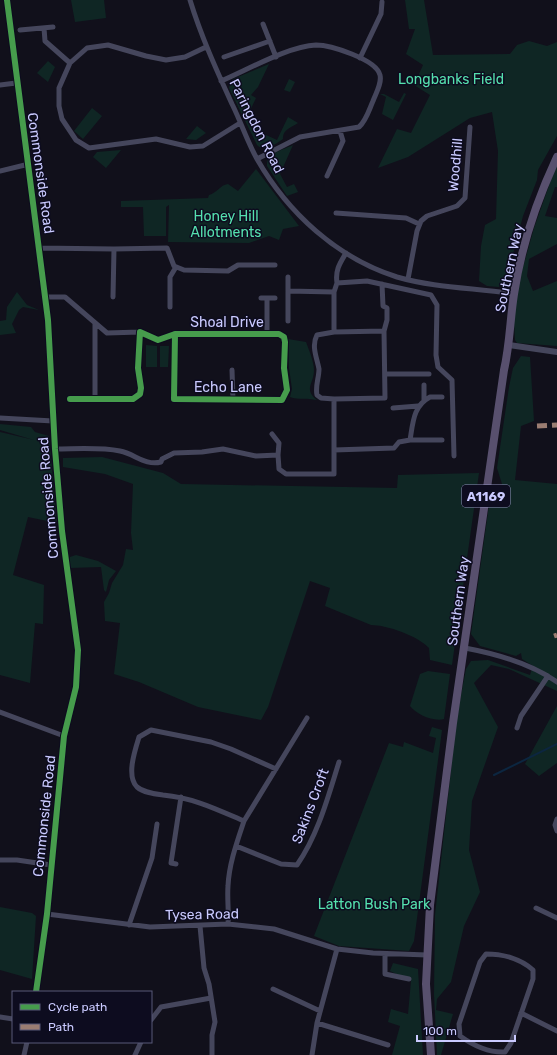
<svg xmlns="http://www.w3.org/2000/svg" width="557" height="1055" font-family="Rubik,sans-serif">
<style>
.green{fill:#0f2624}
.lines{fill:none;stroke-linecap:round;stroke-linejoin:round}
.stream{stroke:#0c2640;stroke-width:2}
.minor{stroke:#45465c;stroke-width:5}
.tertiary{stroke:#45465c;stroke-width:6}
.primary{stroke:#58506e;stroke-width:8}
.quiet{stroke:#9b7d72;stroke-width:5;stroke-dasharray:10 5;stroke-linecap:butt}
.cycleway-casing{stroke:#0d0c1f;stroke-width:8}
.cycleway{stroke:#469c4c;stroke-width:6}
.labels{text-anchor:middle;stroke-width:3;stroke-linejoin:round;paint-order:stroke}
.shield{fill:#0d0c1f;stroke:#9191bc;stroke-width:1}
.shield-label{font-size:13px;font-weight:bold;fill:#cacaff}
.park-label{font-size:14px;fill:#55e0ae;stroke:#0d0c1f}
.street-label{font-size:14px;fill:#cacaff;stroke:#0d0c1f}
</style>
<rect width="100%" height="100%" fill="#11101b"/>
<!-- green -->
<path class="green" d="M71,0h33l2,18 -31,4z
M405,0h19l9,55 77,-1 7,-9 12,-4 18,5 10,-4v94l-19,34 -1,10 -14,36 -15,57 -9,14 -12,-1 -8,-5 2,-35 4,-21 11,-6 2,-68 -6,-39 -22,6 -62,39 -30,11 19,-39 14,4 19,-38 -16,-10 9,-20 -17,-11 9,-25h-6z
M48,61l7,6 -7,15 -11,-9z
M269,64l-11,23 -7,8 5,3 -10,21 18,12v3l13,6 11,-23 10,6c-6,4 -16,7 -15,16 -8,5 -18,14 -26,6l-28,-57 1,-4 3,-5z
M289,79l6,3 -5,10 -6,-2z
M404,93l2,1 -13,26 -11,-6 4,-17 -6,-3h4l15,8z
M92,108l10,8 -19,23 -9,-8z
M197,126l9,7 -10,7 -10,-1z
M293,145l-13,29 7,13 7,-3 4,8 -11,4 -20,-30c-1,-13 16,-16 26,-21z
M121,150l-15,18 -13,-11 4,-5z
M557,163v24h-2l-10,29 12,2v26l-28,15 -2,17 6,15 24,-10v65l-40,-3 -2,-3 -2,-37 21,-75z
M256,169l43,57 -16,3 -4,11 -10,-4 -20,7 -81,-1 1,-37 -3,2v29h-22l-1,-29h-22v-6l87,-3 1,-3c8,-2 11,-10 19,-11l10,7z
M17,292l10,13 12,5 -16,-3 -4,3 -7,14 4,9 -16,2v-14l6,-1 1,-13z
M288,339l18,3c3,8 8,20 8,28 0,14 -11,19 3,30 -10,-2 -19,0 -27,-3l2,-8 -3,-21z
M146,345l11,1v21h-11z
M160,346h9l-1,21h-8z
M521,356l9,1 4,64 -13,5 -6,54 42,4v207l-48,-22 -18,-4 -17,18 24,44 -26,74 -3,49 11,42 -16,34 -13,56 -14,17 -1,11 17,4 -12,41h-4l-3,-61 1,-79 22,-199 9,-47 5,-8 17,-1 42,15 3,-9 -11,-7 -1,-6 -5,3 -36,-10 -9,-12 20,-143 5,1 6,-8 -5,-16 12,-81 4,-19z
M0,424l31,3 4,5 14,4 8,87 -29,-6 -15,58 31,10 -1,39 -8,-1 -5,60 -30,-8v-243l34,8 -34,-10z
M102,457l61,16 18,11 216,4 1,-13 81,-2 -27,192 -22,-5 -1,-12c-11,-12 -42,-23 -58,-23l-46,-19 5,-18 -20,-7 -42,126 -7,13 -63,-13 -59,-25 -25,-8 6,-51 -15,-2 -1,-19 5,-9 3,-10 11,-18 3,-16 7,1 -2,-17 2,-49 -28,-10 -42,-7v-9z
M76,555l22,6 18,10 -7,9 -3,12 -2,-2 -3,-23 -32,1 1,-11z
M428,671l22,3 -6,45c-11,3 -28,-5 -34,-13l10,-32z
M557,706v57l-18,13 -14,-12z
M432,727l10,3 -28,211 -5,10 -70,-5 -25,-10 75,-193 14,4 1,-5 29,11 3,-15 -7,-2z
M0,907l32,6 4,3 -4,63 -32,-9z
M393,963l25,6 5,86h-31l8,-29 -12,-4 3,-13 17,5 3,-33 -21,-10z"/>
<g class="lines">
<!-- stream -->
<path class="stream" d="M494,775l63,-31"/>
<!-- minor -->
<path class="minor" d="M7,0l41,320 7,129 7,82 16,119 -2,37 -12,49 -17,178 -11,78
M190,0c11,36 26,69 42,104 9,18 15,37 25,55 31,54 80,99 140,118 38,11 79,11 117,17
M263,24l13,33
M44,28l1,13 25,22
M20,30l33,-3
M206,47l-21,10 -19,3 -20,-4 -38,-11 -21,3 -17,15 -11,25v18l3,13 14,21 13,8 67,-9 34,8 13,-1 37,-23
M224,57l46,-16
M360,58l21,-44 1,-12
M221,81c26,-11 68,-35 95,-36 14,0 60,14 64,30 2,8 -4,18 -7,26 -4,9 -7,20 -14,26l-59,10 -43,22
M0,85l16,-2
M0,171l29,-7
M327,176l16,-35 -3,-10
M336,213l70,5 13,6
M39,248l75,1 53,-1 7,18 10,4 44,1 10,-6h37
M346,253c-6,10 -11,17 -9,30l30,-2 64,14 6,10 -1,50 2,12 14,13 2,76
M408,279l9,-48 4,-10 6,-5 30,-10 8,-8 5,-71
M382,284l1,22 4,2v12l-3,11
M288,291l46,1
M45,297h20l42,36 33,-1
M113,297l1,-48
M261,298h14
M170,307v-30l6,-10
M288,321v-44
M95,324v75
M334,332l-17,3c-6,11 0,23 2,34 0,9 -4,17 -2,26l4,3 13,1
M267,334v-36
M232,370l1,29
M385,374h44
M70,399h63l7,-5 1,-6 -3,-20 2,-36 18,8 17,-6 -1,65 108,1 5,-10 -3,-22 1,-26 -1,-5 -5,-3h-104
M424,400v-15
M393,408l25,-2
M0,418l53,3
M272,434l7,9 -1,12
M410,440h32
M55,449c21,0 45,-2 65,2 15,3 25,15 41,11l1,-3 12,-6 28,-1 21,-3 33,7 22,-1 1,14 7,5h48v-24l60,-2 5,-6 11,-2c3,-17 3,-34 20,-43h12
M334,450v-51l51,-1 -1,-67 -50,1v-40l3,-9
M465,648c32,6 65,15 92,34
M0,712l64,24
M517,728l4,-12 27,-40
M557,819l-2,6 2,6
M244,821l63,-103
M236,846l45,18 16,1c21,-30 31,-68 42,-103
M0,860h17l34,5
M176,864l-5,-1 10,-66
M536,908l21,10
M47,914l103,13 78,-3 46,5 63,20 36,4 54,2
M228,924c1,-13 -1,-25 0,-38 1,-22 9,-44 16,-65 -28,-12 -50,-23 -81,-26 -8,-1 -19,-2 -26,-8 -11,-11 -2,-37 2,-50l12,-7 60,12 20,7 45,20
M129,925l23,-67 5,-34
M200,926l4,42 5,16 6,38 -3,13v20
M385,954v20l24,5
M486,954c17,0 35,5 47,16v9l-22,64 -6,9c-17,1 -31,-6 -45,-16l-1,-12 21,-62z
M273,989l47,22
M521,1013l36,18
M0,1017l13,2
M151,1020l10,-13 50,-9
M317,1023l71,22
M24,1055l3,-13
M135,1055l6,-13
M312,1055l5,-32 20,-74"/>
<!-- tertiary -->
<path class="tertiary" d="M509,345l48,7"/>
<!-- primary -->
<path class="primary" d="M431,1055l-5,-71 4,-79 23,-182 51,-353c6,-26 6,-51 10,-76 7,-47 23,-94 43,-137"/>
<!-- quiet -->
<path class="quiet" d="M537,426l20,-1
M554,636l3,-1"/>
<!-- cycleway casing -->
<g class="cycleway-casing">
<path id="cycleway" d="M7,0l41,320 7,129 7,82 16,119 -2,37 -12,49 -17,178 -11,78
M70,399h63l7,-5 1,-6 -3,-20 2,-36 18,8 17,-6 -1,65 108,1 5,-10 -3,-22 1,-26 -1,-5 -5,-3h-104"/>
</g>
<!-- cycleway -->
<use href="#cycleway" class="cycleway"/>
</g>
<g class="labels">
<!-- shield labels -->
<rect class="shield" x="462" y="485" width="48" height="22" rx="3"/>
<g class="shield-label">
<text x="486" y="501">A1169</text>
</g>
<!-- park labels -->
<g class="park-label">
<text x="451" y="84">Longbanks Field</text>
<text x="226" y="221">Honey Hill<tspan x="226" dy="16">Allotments</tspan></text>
<text x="374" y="909">Latton Bush Park</text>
</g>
<!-- street labels -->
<g class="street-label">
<text transform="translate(257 126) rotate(63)" y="5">Paringdon Road</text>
<text transform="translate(455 165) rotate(-85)" y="5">Woodhill</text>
<text transform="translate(41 173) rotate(82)" y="5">Commonside Road</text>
<text transform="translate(509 268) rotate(-78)" y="5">Southern Way</text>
<text x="227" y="327">Shoal Drive</text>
<text x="228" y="392">Echo Lane</text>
<text transform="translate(48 498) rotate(-95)" y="5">Commonside Road</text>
<text transform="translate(458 601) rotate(-82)" y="5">Southern Way</text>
<text transform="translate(310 806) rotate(-69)" y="5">Sakins Croft</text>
<text transform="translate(44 816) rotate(-84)" y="5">Commonside Road</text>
<text transform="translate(202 914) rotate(-1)" y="5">Tysea Road</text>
</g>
</g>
<!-- legend -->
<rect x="12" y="991" width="140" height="52" fill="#0d0c1f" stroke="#595879"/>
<rect x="20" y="1004" width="20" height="6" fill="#469c4c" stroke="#595879"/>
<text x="48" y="1011" font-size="12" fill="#cacaff">Cycle path</text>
<rect x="20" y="1024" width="20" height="6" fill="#9b7d72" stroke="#595879"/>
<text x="48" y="1031" font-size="12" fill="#cacaff">Path</text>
<!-- scale -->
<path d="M417 1035v6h98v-6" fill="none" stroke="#cacaff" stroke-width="2"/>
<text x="423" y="1035" font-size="12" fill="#cacaff" stroke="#0d0c1f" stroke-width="3" paint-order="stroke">100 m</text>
</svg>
